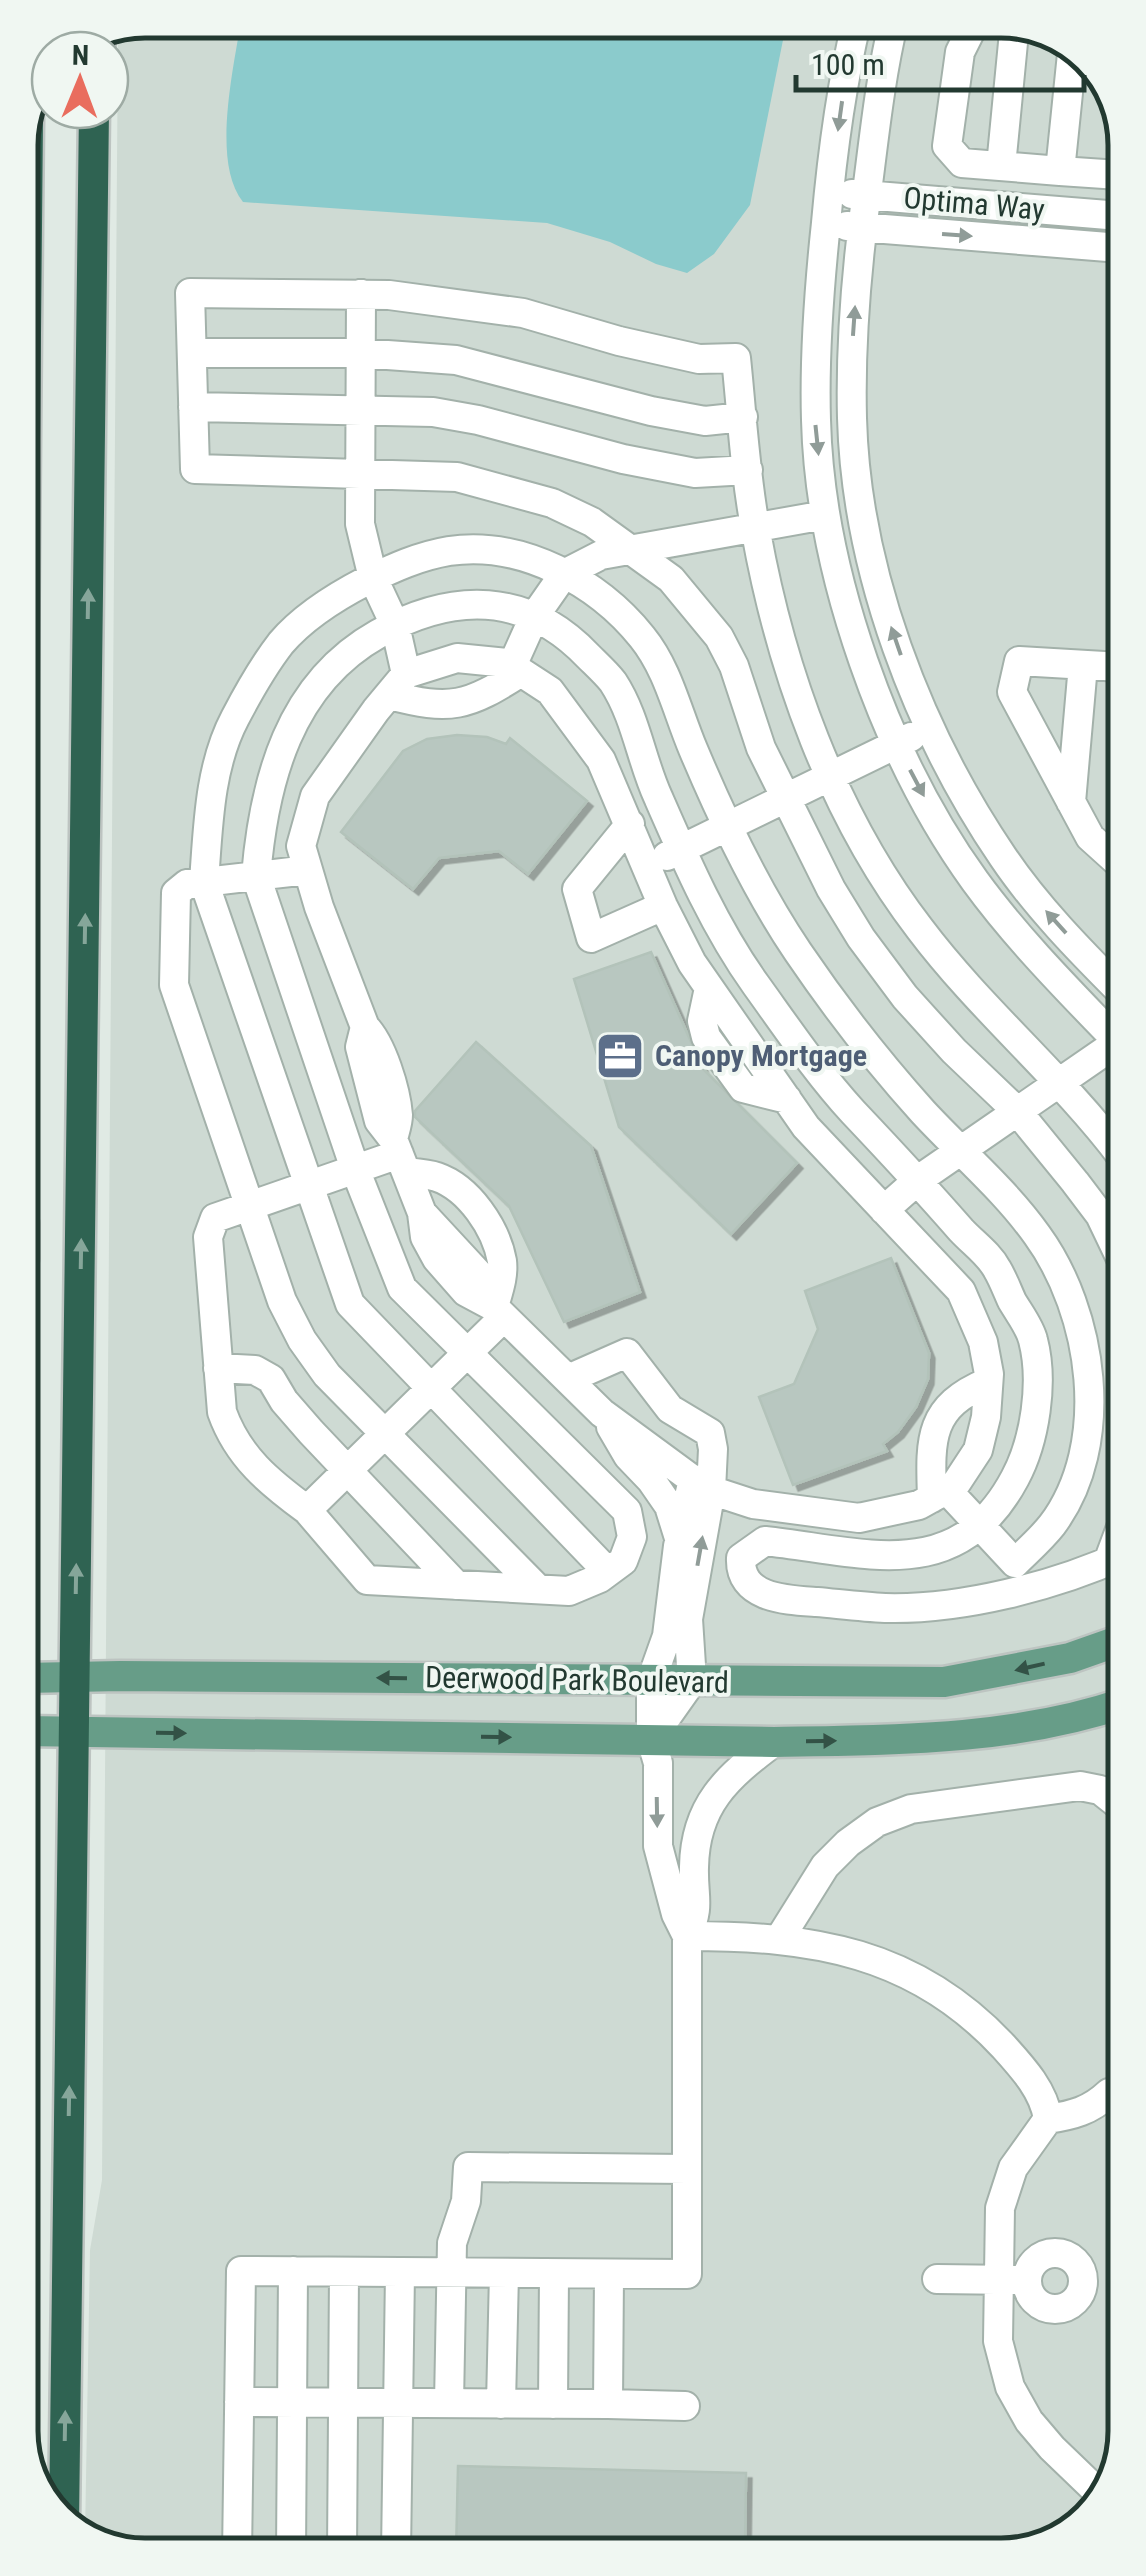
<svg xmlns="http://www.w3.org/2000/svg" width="1146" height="2576" font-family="'Roboto Condensed',sans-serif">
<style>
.built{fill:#cedad3}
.water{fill:#8bcbcc}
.building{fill:#b8c7c0;stroke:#b3c3ba;stroke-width:2.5;filter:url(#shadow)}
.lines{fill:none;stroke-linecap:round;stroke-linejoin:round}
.minor-casing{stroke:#a3b1aa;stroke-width:32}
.major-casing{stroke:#bdc4c1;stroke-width:35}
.highway-casing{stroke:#bdc4c1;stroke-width:35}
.minor{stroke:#fff;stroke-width:28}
.major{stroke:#679d88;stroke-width:30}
.highway{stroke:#2f6352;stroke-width:30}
.oneway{fill:#909c98}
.oneway2{fill:#86a69a}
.oneway3{fill:#335246}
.labels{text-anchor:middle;stroke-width:8;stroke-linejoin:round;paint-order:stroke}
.street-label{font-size:30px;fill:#223930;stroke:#f0f7f2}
.service-label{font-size:30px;font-weight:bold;fill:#4e5e75;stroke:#f0f7f2;text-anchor:start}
.rim{fill:none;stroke:#223930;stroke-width:5}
</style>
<defs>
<filter id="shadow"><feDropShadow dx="5.5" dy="5.5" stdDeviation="0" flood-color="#0004"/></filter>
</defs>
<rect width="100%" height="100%" fill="#e0eae4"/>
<!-- built -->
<path class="built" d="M145,20h865l67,25 42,59 7,2328 -21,69 -63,48 -906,7 -51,-20 5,-286 12,-70 16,-2149z"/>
<!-- water -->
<path class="water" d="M241,20h546l-37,185 -36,49 -27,19 -31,-9 -46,-22 -63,-19 -304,-21c-32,-40 -9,-134 -2,-182z"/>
<!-- building -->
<path class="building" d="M457,735l30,2 19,7 4,-6 77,63 -59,73 -29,-23 -60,7 -26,31 -72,-57 62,-81 24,-12z
M651,952l52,117 94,94 -66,71 -112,-107 -45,-148z
M476,1042l115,104 49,146 -76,30 -55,-116 -94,-89v-6z
M891,1258l38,95 -1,26 -12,28 -18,25 -15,12 4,7 -94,34 -34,-88 35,-13 24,-55 -13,-38z
M458,2466l288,7 -1,78 -289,2z"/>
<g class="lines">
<!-- minor casing -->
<g class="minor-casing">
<path id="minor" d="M857,20c-16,66 -25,135 -31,203 -7,66 -12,131 -10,197 4,153 70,338 159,461 43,59 96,112 147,165
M894,20c-13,54 -19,109 -26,164 -11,78 -18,156 -16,234 4,152 66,314 151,439 33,49 77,94 119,136
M976,20l-16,32 -13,94 15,17 98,8
M1073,44l-13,127 59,4
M1001,166l14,-144
M852,194l268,22
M847,226l273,22
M361,294l-1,230 13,54 22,47 11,49
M192,353h168l96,7 195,51 54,10 38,-4
M193,407l240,5 45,8 145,39 72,14 53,-3
M512,666l22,-49 30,-43 37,-19 224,-40
M1121,667l-102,-6 -7,31 78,145 31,28
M389,695c62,16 78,12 132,-23
M1071,802l12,-137
M630,824l-53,65 14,49 72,-32
M667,856l244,-119
M308,870l-121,14 -11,9 -2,92 108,316 20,39 25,35 211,214
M709,988l-7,33 4,16 37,51 44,11
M365,1027l-5,20 19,74 14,18 29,74 3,24 12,22 29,33 28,15 108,106 102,75 49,16 106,14 60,-13 36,-20 23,-35 8,-33 3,-43 -6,-32 -22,-51 -155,-164 -114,-164 -29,-57 -62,-146 -51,-69 -43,-28 -50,-5 -51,16 -30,36 -61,86 -14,50 18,61 46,120c17,17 31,63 33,88 0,8 -3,16 -5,24
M1122,1157c-61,-81 -141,-147 -202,-228 -87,-113 -139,-258 -164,-397 -11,-57 -14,-117 -20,-174l-37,1 -80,-18 -96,-28 -134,-18 -199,-2 5,176 262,8 95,26 40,19 79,57 48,58 15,29 27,82 70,141 30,49 44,59 49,54 64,61 57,70 25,33 23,48
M406,1172c10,1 22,2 31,5 32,11 59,51 65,84 2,16 -4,31 -8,46
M884,1210l34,-30 200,-138
M422,1213l63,68 9,26
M504,1317l-197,193 60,70 202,11 31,-13 23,-17 9,-24 -5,-26 -225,-223 -47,-119 -99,-293c8,-95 33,-192 122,-242 75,-42 149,-42 210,22 8,8 18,17 25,26 23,35 28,78 45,115 28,64 57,131 98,188 31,43 62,89 97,127 37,39 73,78 108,118 12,13 28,24 36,39 6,10 10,21 15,32 7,12 18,26 21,39 11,42 2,101 -18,138 -58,109 -149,74 -250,63l-24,17c-2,41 46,42 76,44 22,2 46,5 68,6 76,2 170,-22 238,-53
M218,1368l37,2 16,9 13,22 27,31 145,153
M568,1379l59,-26 43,56 40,24 3,16 -2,41 -23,129 4,62 -41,58
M611,1427l17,29 23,24 18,26 10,32
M932,1498c-2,-59 -4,-91 56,-116
M307,1510c-38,-28 -69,-53 -85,-98l-14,-175 7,-19 184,-64
M1108,1562l15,-40
M608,1572l-258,-268 -146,-422c4,-54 5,-115 31,-164 13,-25 29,-53 46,-75 23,-27 54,-46 85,-62 27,-13 53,-25 83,-30 72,-11 149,31 193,86 26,32 35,74 51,112 29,69 63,141 105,203 38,56 80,110 125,160 38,41 82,78 114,123 56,77 76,209 15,290 -11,14 -25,26 -37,38l-68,-73
M687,1936c125,0 228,15 317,111 19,21 40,44 44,72l-35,49 -13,40 -2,133 12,46 19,34 23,27 53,51
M687,1936l-11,-22 -18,-68v-83l-7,-24v-58l16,-45 11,-90 15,-67
M780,1938l45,-72 23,-23 29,-21 34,-13 169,-23 20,4 24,19
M1048,2119c25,-4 42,-8 61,-26
M1027 2281a28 28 0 1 1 56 0a28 28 0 1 1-56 0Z
M937,2279l78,1
M239,2402l369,2 1,-130
M449,2403l3,-160 14,-42 2,-34 219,2
M501,2404l3,-131
M553,2404l1,-130
M608,2404l77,2
M342,2554l2,-282
M396,2554l4,-282
M237,2555l4,-284 446,3v-338c14,-31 6,-38 7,-69 1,-62 33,-90 80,-125
M291,2555l2,-284"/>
</g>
<!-- major casing -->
<g class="major-casing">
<path id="major" d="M25,1678l95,-2 824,6 126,-24 54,-19
M25,1731l749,11c117,-2 238,-1 350,-39"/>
</g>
<!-- highway casing -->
<g class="highway-casing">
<path id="highway" d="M99,50l1,-12
M22,761l6,-642
M23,1223v36
M64,2523l30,-2413"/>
</g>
<!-- minor -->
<use href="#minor" class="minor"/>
<!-- major -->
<use href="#major" class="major"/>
<!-- highway -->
<use href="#highway" class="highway"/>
</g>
<!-- one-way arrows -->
<defs><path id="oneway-solid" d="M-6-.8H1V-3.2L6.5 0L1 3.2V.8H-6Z" transform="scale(2.5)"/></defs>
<g class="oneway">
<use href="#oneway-solid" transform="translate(840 116) rotate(98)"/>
<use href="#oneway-solid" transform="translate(957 235) rotate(4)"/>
<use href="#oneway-solid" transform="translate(854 321) rotate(-86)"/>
<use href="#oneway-solid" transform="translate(817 440) rotate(84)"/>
<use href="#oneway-solid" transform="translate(896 641) rotate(-109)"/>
<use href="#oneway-solid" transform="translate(917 783) rotate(62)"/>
<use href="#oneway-solid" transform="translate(1056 922) rotate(-132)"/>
<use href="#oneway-solid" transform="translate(700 1551) rotate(-80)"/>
<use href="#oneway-solid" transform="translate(657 1812) rotate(89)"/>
</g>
<g class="oneway2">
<use href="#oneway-solid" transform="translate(88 604) rotate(-89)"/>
<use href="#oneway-solid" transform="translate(85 929) rotate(-89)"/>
<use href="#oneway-solid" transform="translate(81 1254) rotate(-89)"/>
<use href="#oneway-solid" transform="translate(76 1579) rotate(-89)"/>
<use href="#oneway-solid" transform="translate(69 2101) rotate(-89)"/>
<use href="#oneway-solid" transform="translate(65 2426) rotate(-89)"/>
</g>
<g class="oneway3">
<use href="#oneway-solid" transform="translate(1030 1667) rotate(167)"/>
<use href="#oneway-solid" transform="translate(392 1678) rotate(-179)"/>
<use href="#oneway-solid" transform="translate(171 1733) rotate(1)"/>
<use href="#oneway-solid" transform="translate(496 1737) rotate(1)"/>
<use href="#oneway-solid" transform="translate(821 1741) rotate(-1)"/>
</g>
<!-- icons -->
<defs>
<g id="office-square" transform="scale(2.5)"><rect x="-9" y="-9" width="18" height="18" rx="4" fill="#5c6f8a" stroke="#f0f7f2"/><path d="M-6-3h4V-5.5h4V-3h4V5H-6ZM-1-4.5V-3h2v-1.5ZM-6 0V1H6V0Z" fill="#fff"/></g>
</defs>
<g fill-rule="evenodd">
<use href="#office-square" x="620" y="1056"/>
</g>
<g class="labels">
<!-- street labels -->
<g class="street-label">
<text transform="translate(974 204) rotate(5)" y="10">Optima Way</text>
<text transform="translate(577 1680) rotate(1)" y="10">Deerwood Park Boulevard</text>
</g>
<!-- service labels -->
<g class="service-label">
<text x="655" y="1066">Canopy Mortgage</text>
</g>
</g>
<!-- crop -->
<path d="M0 0H1146V2576H0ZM145 38H1001A107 107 0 0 1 1108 145V2431A107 107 0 0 1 1001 2538H145A107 107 0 0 1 38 2431V145A107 107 0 0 1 145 38Z" fill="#f0f7f2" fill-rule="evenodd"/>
<path class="rim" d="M145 38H1001A107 107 0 0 1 1108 145V2431A107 107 0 0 1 1001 2538H145A107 107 0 0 1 38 2431V145A107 107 0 0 1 145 38Z"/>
<!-- north arrow -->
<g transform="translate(80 80) rotate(1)"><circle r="48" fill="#f0f7f2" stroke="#9eaba4" stroke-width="2.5"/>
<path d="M0-8L18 38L0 25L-18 38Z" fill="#e96d5e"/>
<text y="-15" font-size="28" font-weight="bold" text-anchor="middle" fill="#223930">N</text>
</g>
<!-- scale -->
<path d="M796 75v15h288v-15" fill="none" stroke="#223930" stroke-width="5"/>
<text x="811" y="75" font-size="30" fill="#223930" stroke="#f0f7f2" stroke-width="8" paint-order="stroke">100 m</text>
</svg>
